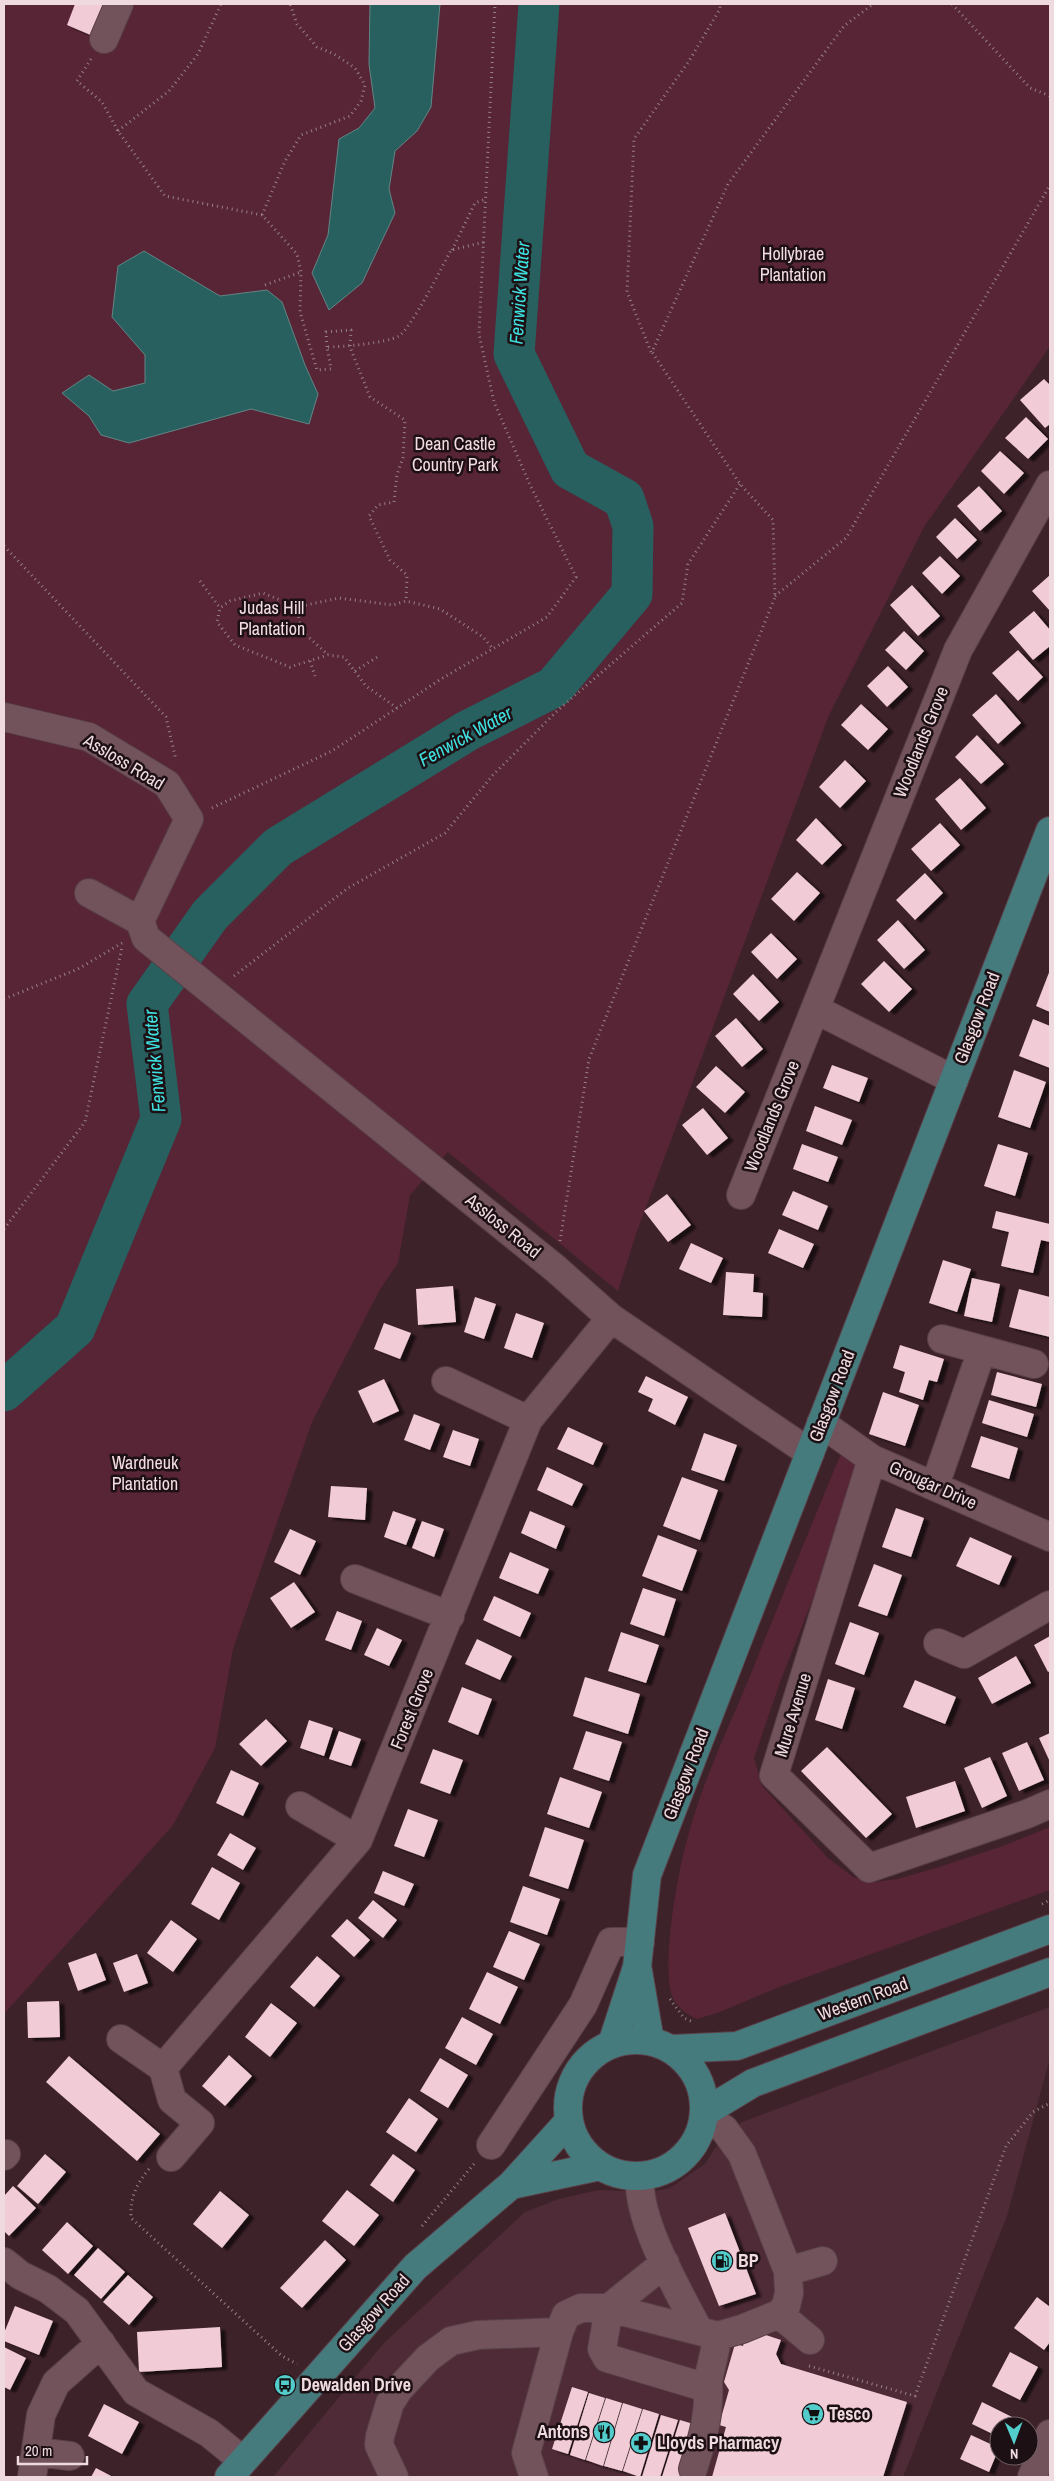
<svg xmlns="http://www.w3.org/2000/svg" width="1054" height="2481" font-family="'Archivo Narrow',sans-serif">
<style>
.built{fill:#4e2b36}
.green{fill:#582536}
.water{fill:#27605f;stroke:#638585}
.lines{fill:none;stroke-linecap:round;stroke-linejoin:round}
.river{stroke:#27605f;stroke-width:41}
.building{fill:#f1cbd5;filter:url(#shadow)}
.minor-casing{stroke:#594048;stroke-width:30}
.major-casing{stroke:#594048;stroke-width:30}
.path{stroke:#978086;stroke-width:3;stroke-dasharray:1 4;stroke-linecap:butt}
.minor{stroke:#72525b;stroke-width:28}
.major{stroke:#467b7e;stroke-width:28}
.labels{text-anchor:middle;stroke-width:5;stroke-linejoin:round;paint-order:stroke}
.park-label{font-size:18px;fill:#f2dbe1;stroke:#1d1014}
.street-label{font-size:18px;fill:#eedadf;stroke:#1d1014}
.poi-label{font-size:18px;font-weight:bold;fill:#eedadf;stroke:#1d1014;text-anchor:start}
.water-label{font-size:19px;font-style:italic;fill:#3fe1e0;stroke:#1d1014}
</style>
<defs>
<filter id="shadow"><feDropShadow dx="5.5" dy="3" stdDeviation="1" flood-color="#0009"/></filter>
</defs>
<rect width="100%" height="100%" fill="#3e222a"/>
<!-- built -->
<path class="built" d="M1050,2007v51l-43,158 -104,261h-630l110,-133 142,-132 34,-13 40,-9 49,2 22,-4 35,-24 10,-16 27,-26z"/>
<!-- green -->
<path class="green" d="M4,4h1046v342l-126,181 -95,188 -193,519 -18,57 -170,-139 -38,43 -12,68 -19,28 -67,131 -79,227 -18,99 -42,77 -169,189z
M847,1455l10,7 -11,53 -66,167 -26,76 8,28 66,72 25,19 21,5 24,-3 38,-11 67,-22 47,-19v63l-271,97 -59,25 -23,7c-9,-4 -17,-9 -23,-19 -15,-27 4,-129 13,-160 14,-55 39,-107 61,-159 30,-75 61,-150 92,-225z"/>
<!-- water -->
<path class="water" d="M370,4h70l-9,103 -14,24 -22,20 -6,38 6,24 -33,70 -33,27 -17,-37 16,-38 11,-96 20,-11 16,-20 -6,-44z
M144,251l76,45 47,-6 15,12 23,63 13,29 -9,30 -58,-15 -122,34 -28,-8 -12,-19 -27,-23 27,-18 24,16 32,-8v-28l-33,-38 6,-51z"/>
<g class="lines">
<!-- river -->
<path class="river" d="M4,1391l71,-63 86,-209 -14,-115 63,-89 68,-68 189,-116 87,-44 78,-93 1,-68 -9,-27 -54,-30 -56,-115 25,-350"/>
</g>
<!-- building -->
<path class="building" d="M75,4h32l-14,32 -26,-11z
M1044,379l6,6v39l-5,4 -25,-28z
M1026,417l22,22 -20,20 -23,-21z
M1000,451l24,22 -20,21 -23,-23z
M979,486l23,25 -22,20 -23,-25z
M955,518l22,22 -20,19 -21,-22z
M940,556l20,20 -18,18 -20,-21z
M1050,575v36l-18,-20z
M912,585l28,31 -22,20 -28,-31z
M1034,611l16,19v16l-17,14 -24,-28z
M904,631l20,20 -18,19 -21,-20z
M1018,650l25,27 -25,24 -26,-28z
M888,666l20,21 -21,20 -20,-21z
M996,694l25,29 -23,21 -26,-29z
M861,704l27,25 -20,21 -27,-25z
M977,735l27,29 -23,20 -26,-27z
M845,760l21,21 -26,27 -21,-21z
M960,778l26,30 -25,22 -26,-31z
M816,818l26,27 -20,20 -26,-25z
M940,823l20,22 -29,26 -20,-22z
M797,872l23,21 -26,28 -23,-22z
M925,873l18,20 -28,27 -19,-20z
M898,920l27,30 -21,19 -27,-29z
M771,933l26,26 -20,20 -26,-27z
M884,961l28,28 -23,23 -28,-28z
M1050,970v42l-14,-6z
M753,974l26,28 -20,19 -26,-27z
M736,1018l27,31 -21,18 -27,-31z
M1033,1019l17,7v42l-31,-12z
M832,1065l36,13 -9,24 -36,-14z
M716,1066l29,26 -20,21 -29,-26z
M1014,1070l32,12 -16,46 -32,-11z
M815,1106l37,14 -10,25 -36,-14z
M703,1108l25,30 -21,17 -25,-30z
M802,1144l36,13 -10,25 -35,-13z
M998,1144l30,9 -13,43 -31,-10z
M793,1191l35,15 -10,24 -36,-15z
M667,1194l24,31 -23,17 -24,-31z
M996,1211l54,13v18l-9,-2 -8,33 -32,-7 8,-34 -17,-4z
M779,1229l35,15 -11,24 -35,-15z
M691,1243l32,15 -12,25 -32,-14z
M943,1260l28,9 -14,43 -28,-9z
M726,1272l28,2 -1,18 10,1 -1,24 -39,-2z
M972,1278l28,6 -8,38 -28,-6z
M453,1286l3,36 -38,3 -2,-36z
M1019,1289l31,8v40l-41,-10z
M475,1297l21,7 -12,35 -20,-7z
M516,1313l28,10 -12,35 -28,-10z
M384,1323l27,10 -11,26 -26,-10z
M900,1345l44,14 -7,23 -8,-2 -6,20 -24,-8 6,-20 -12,-4z
M997,1372l45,12 -6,23 -45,-12z
M646,1376l42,21 -13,28 -27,-14 5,-12 -15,-7z
M384,1379l15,32 -26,12 -15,-32z
M883,1392l36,13 -14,41 -36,-12z
M989,1400l45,14 -7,23 -45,-14z
M414,1414l26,10 -10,26 -26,-10z
M568,1427l35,16 -10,22 -36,-16z
M453,1430l26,9 -9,27 -27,-9z
M704,1433l33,12 -13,36 -33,-11z
M981,1436l37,12 -9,31 -38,-12z
M547,1467l36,17 -11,22 -35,-16z
M682,1477l36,13 -18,50 -37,-14z
M331,1486l36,2 -2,32 -37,-3z
M896,1508l28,10 -13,39 -29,-10z
M393,1511l23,8 -10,26 -22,-8z
M530,1511l35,15 -9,23 -35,-16z
M422,1521l22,8 -10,28 -22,-9z
M290,1529l26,12 -16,34 -26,-13z
M658,1535l39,15 -15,41 -40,-15z
M970,1537l42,19 -13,29 -43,-19z
M510,1552l39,17 -11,25 -39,-16z
M874,1564l28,11 -15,41 -29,-10z
M294,1582l21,30 -24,16 -21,-30z
M643,1588l33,11 -12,37 -34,-12z
M494,1596l37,17 -11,24 -37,-17z
M337,1611l25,10 -11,29 -26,-10z
M850,1622l29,11 -15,42 -29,-11z
M377,1628l25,12 -13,26 -25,-11z
M621,1632l38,13 -13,38 -38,-12z
M1050,1636v35l-2,1 -14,-27z
M477,1639l35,17 -12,24 -35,-16z
M1016,1656l15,27 -39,21 -14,-26z
M585,1677l55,17 -12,40 -55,-18z
M828,1679l27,9 -13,41 -27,-9z
M915,1680l41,17 -11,27 -42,-17z
M462,1687l30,12 -14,36 -30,-13z
M266,1719l21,22 -26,25 -22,-22z
M309,1720l24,8 -9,28 -24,-8z
M339,1731l22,8 -10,27 -22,-7z
M586,1731l36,11 -13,39 -36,-12z
M1050,1733v29l-11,-24z
M1027,1742l17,38 -25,11 -17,-38z
M827,1747l65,67 -26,24 -65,-67z
M433,1749l30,11 -13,34 -30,-11z
M990,1757l17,39 -25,12 -18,-40z
M231,1770l28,13 -16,33 -27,-13z
M560,1777l42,15 -13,36 -42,-14z
M955,1781l10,30 -49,17 -10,-31z
M408,1809l30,11 -14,37 -30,-11z
M545,1827l39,13 -16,49 -39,-13z
M230,1833l26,15 -13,22 -26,-15z
M212,1867l28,16 -21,37 -28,-16z
M383,1871l31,13 -10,22 -30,-13z
M523,1886l37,13 -13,36 -37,-13z
M373,1900l24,20 -14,18 -25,-20z
M347,1919l23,21 -16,17 -23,-21z
M171,1920l26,19 -24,33 -26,-19z
M509,1931l31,13 -16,36 -31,-13z
M96,1953l10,27 -28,11 -10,-28z
M137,1954l11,29 -24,9 -11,-29z
M317,1956l23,20 -26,31 -24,-20z
M487,1972l31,15 -18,37 -31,-15z
M59,2001l1,36 -32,1 -1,-36z
M271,2003l26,20 -27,34 -25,-20z
M462,2017l31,17 -17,31 -31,-17z
M229,2055l23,21 -27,30 -23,-20z
M69,2056l91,78 -23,27 -91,-79z
M440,2058l28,17 -20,33 -28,-17z
M409,2098l29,21 -22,33 -30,-20z
M45,2154l21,18 -28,32 -21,-18z
M393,2154l22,16 -22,32 -23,-17z
M13,2186l23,22 -27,28 -5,-5v-35z
M347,2190l32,25 -25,31 -32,-25z
M220,2191l29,24 -27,33 -29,-24z
M725,2213l31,81 -37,12 -31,-78z
M67,2222l26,24 -25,28 -26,-24z
M325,2240l21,20 -44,48 -22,-20z
M98,2248l27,24 -24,27 -27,-24z
M128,2275l25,22 -24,28 -26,-23z
M1037,2297l13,10v35l-6,8 -30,-22z
M15,2306l38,15 -14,34 -35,-14v-8z
M220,2327l2,40 -83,5 -2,-40z
M747,2329l34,11 -5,14 5,10 126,38 -24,75h-171l14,-50 -7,-2 10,-35 -5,-8 11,-38 8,2z
M4,2347l22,11 -16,32 -6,-3z
M1010,2352l28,15 -18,33 -28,-14z
M572,2387l16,5 -20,62 -16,-5z
M589,2393l16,5 -20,62 -15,-5z
M606,2398l16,5 -19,63 -17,-6z
M982,2402l30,15 -4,9h-9v11l-27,-13z
M623,2403l19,6 -20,62 -18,-5z
M104,2404l35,18 -17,32 -34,-18z
M643,2409l16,5 -19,63 -17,-6z
M661,2415l17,5 -18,57h-18z
M680,2420l20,6 -16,51h-22z
M971,2435l28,13 -10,24 -29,-13z
M96,2468l17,9h-22z"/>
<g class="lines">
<!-- minor casing -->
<g class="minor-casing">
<path id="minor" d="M104,39l15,-35
M4,717l85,20 78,47 22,35 -49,102 6,17 410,331 55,49 199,135
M89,893l51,28
M815,1009l139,71
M741,1195l217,-545 92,-165
M942,1339l92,25
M446,1381l82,39
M821,1423l51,36 178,78
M872,1459l-98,316 95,93 158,-54 23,-10
M935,1485l47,-135
M355,1579l95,37
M938,1643l26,11 86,-49
M300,1806l58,34
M121,2039l42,29 195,-228 170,-420 83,-102
M163,2068l9,32 28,23 -29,34
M491,2145l92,-140 28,-63h29
M4,2156l2,-2
M640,2176c-4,44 39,116 59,155l19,5 24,-7 37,-15 7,-8 3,-13 -1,-22 -46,-117 -18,-25 -20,-11
M4,2262l16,13 28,14 29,22 59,81 73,41 33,27
M788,2271l35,-10
M779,2314l31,26
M699,2331l-90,-23 -7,41 5,9 90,27 11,-4 10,-45
M36,2452l34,4
M693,2469c10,-32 17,-54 15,-88
M32,2477l9,-62 15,-32 45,-40
M394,2477l-15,-32 1,-9 10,-33 9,-14 29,-31 23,-17 27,-6 81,-3
M534,2477l-8,-24 33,-121 7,-17 15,-7h28l56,-45
M1032,2477l18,-43"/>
</g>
<!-- major casing -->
<g class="major-casing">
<path id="major" d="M638,1971l12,70
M568 2108a68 68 0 1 1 136 0a68 68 0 1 1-136 0Z
M612,2044l25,-77 10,-92 403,-1044
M672,2049l65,-3 313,-117
M705,2112l48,-29 297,-111
M511,2185l89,-19
M229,2477l186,-210 96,-82 58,-64"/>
</g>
<!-- path -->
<path class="path" d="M952,4l78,84 20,8
M91,59l-14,22 25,21 16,29 47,65 97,19 35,39 4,18 -1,40 17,58 14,-1 -4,-22c14,0 60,-4 72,-11 13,-9 43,-69 52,-86l34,-8
M118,131l51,-40 29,-37 23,-50
M262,215l23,-54 16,-26 49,-19 11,-15 4,-16 -10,-17 -21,-14 -17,-7 -20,-23 -7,-20
M452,250l23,-47 11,-4
M265,285l36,-13
M327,347l-1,-15 25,-2 -1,17 20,50 35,23 -2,38 -6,16 -3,28 -16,3 -9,11 21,44 17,15 -1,26
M651,352l-24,-60 7,-153 55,-78 31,-52v-5
M4,546l162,171 10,43
M200,581l20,27
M775,596l71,-58 204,-353
M297,607l4,23 26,24
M310,661l5,15
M355,671l24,-15
M397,708l-31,-22 -22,-29 -16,-2 -38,12 -55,-22 -18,-23 3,-14 10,-7 33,-8 34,14 42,-9 54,7 13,-4 34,8 43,28 10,12
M212,808l120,-57 109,-72 106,-62 29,-40 -46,-92 -36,-83 -15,-68 16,-330
M234,976l114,-88 97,-55 48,-58 65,-65 124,-107 6,-39 52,-80
M4,999l74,-30 44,-26
M4,1229l81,-107 37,-175
M560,1241l29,-182 186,-462 -2,-77 -33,-36 -88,-132 76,-168 116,-158 29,-22
M1042,1904l8,-4
M670,1999l14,19 9,4
M149,2169c-13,16 -19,28 -18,49l151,138 15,8
M664,2179l20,-9 23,-22
M422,2226l52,-62
M809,2366l106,30 91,-250 27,-34 17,-9"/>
<!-- minor -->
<use href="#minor" class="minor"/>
<!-- major -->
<use href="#major" class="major"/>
</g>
<!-- icons -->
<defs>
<g id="fuel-disc" transform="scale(1.125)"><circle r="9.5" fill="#52cdcc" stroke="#1d1014"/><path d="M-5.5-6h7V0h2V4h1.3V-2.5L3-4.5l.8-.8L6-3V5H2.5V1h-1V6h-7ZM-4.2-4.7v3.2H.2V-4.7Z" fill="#111"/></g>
<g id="bus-disc" transform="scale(1.125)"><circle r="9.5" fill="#52cdcc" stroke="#1d1014"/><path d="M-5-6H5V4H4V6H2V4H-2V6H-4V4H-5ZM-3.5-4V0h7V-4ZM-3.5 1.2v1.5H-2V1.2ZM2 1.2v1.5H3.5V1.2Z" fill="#111"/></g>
<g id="supermarket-disc" transform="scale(1.125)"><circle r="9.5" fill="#52cdcc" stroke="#1d1014"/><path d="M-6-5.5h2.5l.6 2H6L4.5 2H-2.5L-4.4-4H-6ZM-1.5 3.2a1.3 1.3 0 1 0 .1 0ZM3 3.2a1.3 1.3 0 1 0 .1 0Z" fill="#111"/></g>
<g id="restaurant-disc" transform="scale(1.125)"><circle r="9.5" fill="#52cdcc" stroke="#1d1014"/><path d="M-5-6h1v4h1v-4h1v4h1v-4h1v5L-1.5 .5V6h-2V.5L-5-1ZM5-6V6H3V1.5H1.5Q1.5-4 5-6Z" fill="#111"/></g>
<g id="pharmacy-disc" transform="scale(1.125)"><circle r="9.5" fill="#52cdcc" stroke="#1d1014"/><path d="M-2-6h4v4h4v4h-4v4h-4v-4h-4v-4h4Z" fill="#111"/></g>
</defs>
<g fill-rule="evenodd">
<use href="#fuel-disc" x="722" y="2261"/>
<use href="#bus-disc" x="285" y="2385"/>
<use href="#supermarket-disc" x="813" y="2414"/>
<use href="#restaurant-disc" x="604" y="2432"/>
<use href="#pharmacy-disc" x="641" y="2443"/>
</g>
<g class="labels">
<!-- park labels -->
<g class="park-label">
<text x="793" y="260">Hollybrae<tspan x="793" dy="21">Plantation</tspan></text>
<text x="455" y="450">Dean Castle<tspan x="455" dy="21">Country Park</tspan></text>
<text x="272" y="614">Judas Hill<tspan x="272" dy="21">Plantation</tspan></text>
<text x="145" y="1469">Wardneuk<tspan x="145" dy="21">Plantation</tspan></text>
</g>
<!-- street labels -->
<g class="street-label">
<text transform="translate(921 742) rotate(-68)" y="6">Woodlands Grove</text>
<text transform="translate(124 762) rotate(31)" y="6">Assloss Road</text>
<text transform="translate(977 1018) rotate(-69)" y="6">Glasgow Road</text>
<text transform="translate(772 1116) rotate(-68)" y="6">Woodlands Grove</text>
<text transform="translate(503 1226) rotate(39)" y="6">Assloss Road</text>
<text transform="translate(832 1396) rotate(-69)" y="6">Glasgow Road</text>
<text transform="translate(933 1485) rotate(24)" y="6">Grougar Drive</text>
<text transform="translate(412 1709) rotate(-68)" y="6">Forest Grove</text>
<text transform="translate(793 1715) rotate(-73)" y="6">Mure Avenue</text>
<text transform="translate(686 1774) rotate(-69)" y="6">Glasgow Road</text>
<text transform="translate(863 1999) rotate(-20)" y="6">Western Road</text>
<text transform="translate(374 2313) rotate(-48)" y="6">Glasgow Road</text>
</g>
<!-- poi labels -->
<g class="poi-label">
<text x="738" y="2267">BP</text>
<text x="301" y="2391">Dewalden Drive</text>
<text x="829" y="2420">Tesco</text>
<text x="588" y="2438" text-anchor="end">Antons</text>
<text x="657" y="2449">Lloyds Pharmacy</text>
</g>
<!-- water labels -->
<g class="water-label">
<text transform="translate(519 293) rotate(-86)" y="7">Fenwick Water</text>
<text transform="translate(465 736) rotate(-29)" y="7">Fenwick Water</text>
<text transform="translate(154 1061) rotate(-95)" y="7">Fenwick Water</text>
</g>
</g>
<!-- border -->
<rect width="1054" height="2481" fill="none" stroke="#eedadf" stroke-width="10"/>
<!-- north arrow -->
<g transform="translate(1014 2441) rotate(179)"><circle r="24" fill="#1d1014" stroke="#716165"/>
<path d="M0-4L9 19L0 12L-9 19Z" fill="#52cdcc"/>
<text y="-8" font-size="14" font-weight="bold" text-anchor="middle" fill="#eedadf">N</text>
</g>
<!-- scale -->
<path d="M18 2456v8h69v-8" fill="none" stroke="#eedadf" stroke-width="2.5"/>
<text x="25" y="2456" font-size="15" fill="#eedadf" stroke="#1d1014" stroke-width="4" paint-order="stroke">20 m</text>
</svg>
